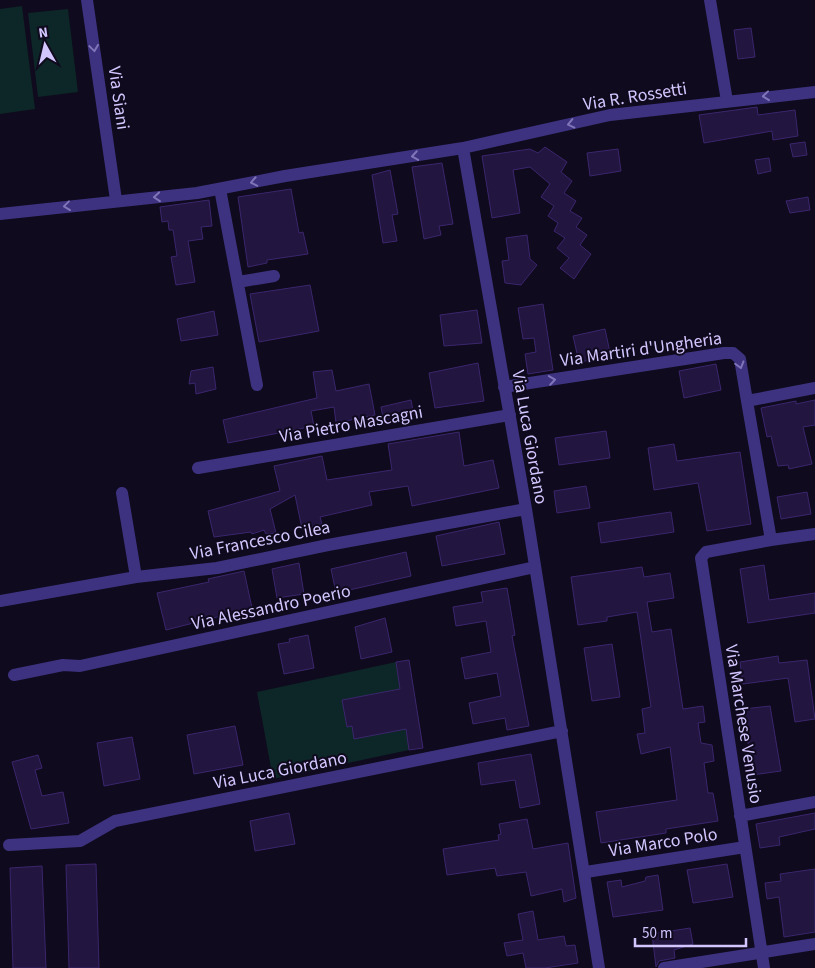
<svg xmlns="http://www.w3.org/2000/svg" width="815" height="968" font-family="'Source Sans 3',sans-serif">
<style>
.green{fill:#0d2627}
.building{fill:#22153f;stroke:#3b266d}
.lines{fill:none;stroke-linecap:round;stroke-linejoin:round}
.minor{stroke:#3d327f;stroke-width:12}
.oneway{stroke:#8075b9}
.labels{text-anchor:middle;stroke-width:4;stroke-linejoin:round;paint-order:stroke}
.street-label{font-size:18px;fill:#d3c6ff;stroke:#0f0a1d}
</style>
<rect width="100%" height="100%" fill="#0f0a1d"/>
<!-- green -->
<path class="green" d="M22,6l13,103 -35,5v-105z
M68,9l10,83 -40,5 -10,-84z
M396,662l13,88 -136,29 -16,-87z"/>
<!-- building -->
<path class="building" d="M751,28l4,29 -17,2 -4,-29z
M757,107l1,8 37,-5 3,26 -25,4 -1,-9 -68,12 -5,-28z
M805,142l2,13 -14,2 -3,-13z
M545,147l22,15 -6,10 11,9 -8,12 12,8 -6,10 12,7 -6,9 11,8 -7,10 11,9 -17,25 -14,-11 9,-10 -12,-10 8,-10 -11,-7 4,-8 -10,-7 6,-10 -13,-9 9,-13 -20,-17 -17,3 7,43 -28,5 -10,-62 48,-7 8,4z
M618,149l3,22 -31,5 -3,-23z
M769,158l2,13 -13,3 -3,-14z
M442,163l11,61 -14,2 2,9 -17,4 -12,-72z
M390,170l8,44 -6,1 5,26 -14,2 -11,-68z
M291,189l8,44 4,-1 5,22 -41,6v3l-19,4 -10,-70z
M808,197l2,13 -20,3 -4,-12z
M209,200l3,26 -11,1 2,12 -15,2 7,41 -19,3 -5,-28 6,-1 -4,-26h-4l-1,-9 -6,1 -2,-15z
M527,235l3,24 7,6 -16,20 -16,-2 -3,-22 7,-1 -3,-22z
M310,285l9,46 -60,11 -9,-48z
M543,304l10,66 -25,4 -3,-20 11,-2 -2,-14 -11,1 -5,-31z
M477,310l5,33 -38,3 -4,-31z
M214,311l4,24 -37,6 -4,-22z
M605,329l6,28 -32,5 -6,-26z
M478,363l6,38 -49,7 -6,-35z
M716,364l5,26 -37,8 -5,-27z
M213,367l3,22 -20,5 -1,-11 -6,1 2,-13z
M332,370l4,21 33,-7 6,31 -39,8 -2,-16 -23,4 3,15 -86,17 -5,-23 94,-22 -4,-26z
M411,400l3,16 -30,6 -3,-15z
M815,400v25l-12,2 9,37 -23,5 -1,-4 -10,1 -7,-30 -4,1 -6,-29 35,-7v3z
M606,431l4,27 -51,7 -4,-27z
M459,432l5,34 29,-6 6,28 -87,18 -4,-20 -39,6 3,13 -52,12 2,7 -20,5 -7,-34 -25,14 6,24 -10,1 -2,-4 -12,4 -1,-2 -37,5 -6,-26 72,-20 -6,-25 48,-10 5,24 65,-10 -4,-26z
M674,444l3,17 63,-9 11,72 -44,7 -9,-48 -44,7 -6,-42z
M586,486l4,22 -33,5 -3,-22z
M807,492l4,22 -30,5 -4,-22z
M671,512l3,20 -73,11 -3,-20z
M499,522l6,32 -63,12 -6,-30z
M406,552l5,24 -75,17 -5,-24z
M299,563l5,31 -27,4 -5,-29z
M764,565l5,35 46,-7v20l-67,10 -8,-54z
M642,567l2,10 26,-4 4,25 -27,4 5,30 19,-3 12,80 20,-3 2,16 -7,1 3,20 11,2 2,16 -10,2 4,30h5l5,28 -52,8v4l-65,10 -5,-31 81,-12 -7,-53 -29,7 -4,-20 8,-1 -3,-24 9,-2 -14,-95 -30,5v4l-29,4 -7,-48z
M244,571l8,37 -86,22 -9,-37 52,-11 -1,-3z
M507,588l8,47 -3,1 17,90 -22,4 -2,-12 -32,6 -4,-21 32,-7 -4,-23 -32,6 -4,-21 30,-6 -5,-31 -30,5 -3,-19 30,-5 -2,-10z
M385,618l7,34 -31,7 -6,-32z
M308,635l6,33 -30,6 -6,-30 12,-2 -1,-3z
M612,644l8,53 -28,4 -8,-53z
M778,656l1,7 28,-3 8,59 -20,3 -7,-44 -45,6 -3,-22z
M409,660l14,88 -14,2 -3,-21 -52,10 -2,-13 -5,1 -5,-27 58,-11 -4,-27z
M770,706l11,65 -29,4 -8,-66z
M235,726l8,39 -49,9 -7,-39z
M132,737l8,42 -36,7 -7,-43z
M531,754l9,50 -20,4 -5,-28 -34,5 -3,-22z
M38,755l4,13 -7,2 7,26 21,-4 6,31 -38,6 -19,-67z
M289,813l6,31 -40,7 -5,-30z
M815,813v16l-36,8 1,8 -20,3 -4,-24z
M527,819l6,30 35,-6 8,55 -12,4 -2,-13 -31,7 -5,-24 -29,4 -2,-8 -48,7 -4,-26 56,-9 -1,-5 3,-1 -2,-10z
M96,864l3,104h-30l-3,-103z
M727,864l6,33 -40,6 -6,-33z
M42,866l4,102h-33l-3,-100z
M815,869v63l-31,5 -5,-40 -12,2 -2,-16 16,-2 -1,-7z
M658,875l5,35 -50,7 -6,-35 14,-2 1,7 23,-6 1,-4z
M533,911l5,29 26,-4 2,10 9,-1 3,18 -33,5h-19l-3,-15 -16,3 -3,-13 19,-3 -5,-26z
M690,928l3,16 -19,6 1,8 -16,3 -3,6 -4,-33z"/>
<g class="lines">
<!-- minor -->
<path class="minor" d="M87,0l29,200
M710,0l17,101
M463,148l63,361 73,459
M220,189l37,196
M0,214l197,-21 88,-17 178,-28 147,-33 205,-23
M238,282l36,-6
M504,387l220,-34h9l7,6 7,42 68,-13
M747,401l24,139 44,-6
M198,468l312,-53
M122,493l14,84
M0,601l136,-24 81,-9 111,-23 198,-36
M14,675l49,-10 17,1 455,-99
M740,816l75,-14
M9,845l71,-4 35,-20 447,-90
M586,872l159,-25
M664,968l151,-24
M764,968l-63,-410 5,-6 65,-12"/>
</g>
<!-- one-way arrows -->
<defs><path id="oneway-chevron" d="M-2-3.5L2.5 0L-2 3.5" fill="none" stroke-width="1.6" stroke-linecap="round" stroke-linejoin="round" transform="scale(1.25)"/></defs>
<g class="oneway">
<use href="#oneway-chevron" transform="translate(94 48) rotate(82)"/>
<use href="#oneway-chevron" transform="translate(766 96) rotate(174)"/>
<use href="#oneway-chevron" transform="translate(571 124) rotate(167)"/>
<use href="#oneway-chevron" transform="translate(415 156) rotate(171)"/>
<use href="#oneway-chevron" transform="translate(254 182) rotate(169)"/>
<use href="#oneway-chevron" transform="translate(157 197) rotate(175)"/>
<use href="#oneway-chevron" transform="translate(67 206) rotate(173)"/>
<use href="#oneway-chevron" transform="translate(740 365) rotate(74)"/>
<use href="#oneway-chevron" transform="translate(552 380) rotate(-9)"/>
</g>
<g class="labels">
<!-- street labels -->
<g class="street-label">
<text transform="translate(635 96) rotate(-9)" y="6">Via R. Rossetti</text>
<text transform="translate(119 98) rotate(82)" y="6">Via Siani</text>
<text transform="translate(641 349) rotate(-8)" y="6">Via Martiri d'Ungheria</text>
<text transform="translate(351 424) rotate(-10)" y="6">Via Pietro Mascagni</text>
<text transform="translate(530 437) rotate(80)" y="6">Via Luca Giordano</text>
<text transform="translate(260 540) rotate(-11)" y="6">Via Francesco Cilea</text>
<text transform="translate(271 607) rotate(-12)" y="6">Via Alessandro Poerio</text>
<text transform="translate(744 724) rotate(81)" y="6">Via Marchese Venusio</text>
<text transform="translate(280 770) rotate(-11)" y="6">Via Luca Giordano</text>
<text transform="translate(663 842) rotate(-9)" y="6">Via Marco Polo</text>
</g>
</g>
<!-- north arrow -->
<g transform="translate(45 45) rotate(352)" stroke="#0f0a1d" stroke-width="4" paint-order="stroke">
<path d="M0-4L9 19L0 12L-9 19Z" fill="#d3c6ff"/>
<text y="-8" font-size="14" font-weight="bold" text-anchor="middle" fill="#d3c6ff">N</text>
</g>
<!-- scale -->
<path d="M635 938v8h111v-8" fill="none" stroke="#d3c6ff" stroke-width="2.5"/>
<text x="642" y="938" font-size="15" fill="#d3c6ff" stroke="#0f0a1d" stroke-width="4" paint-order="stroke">50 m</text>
</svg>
